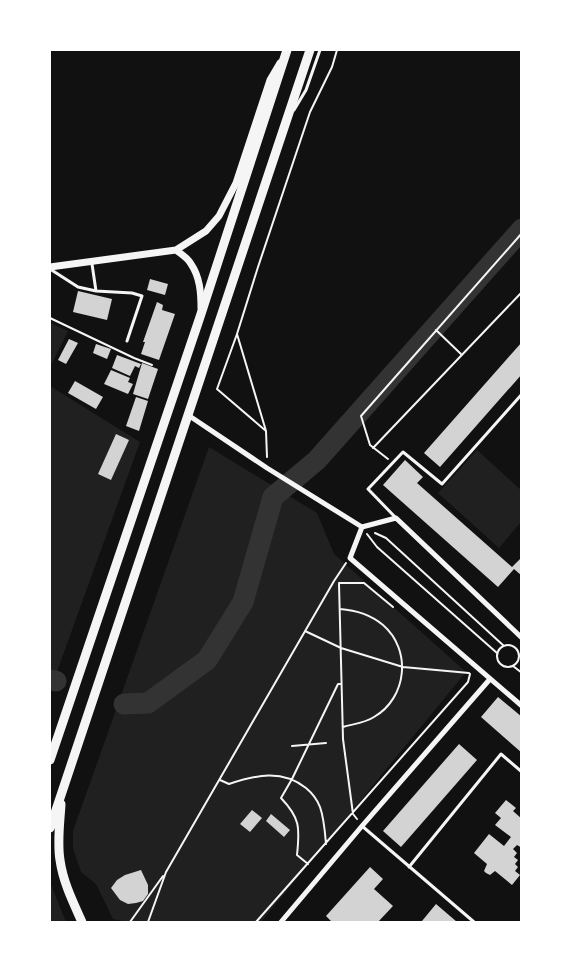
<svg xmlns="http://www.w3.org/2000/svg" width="571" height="972" font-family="'Source Sans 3',sans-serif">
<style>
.green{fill:#202020}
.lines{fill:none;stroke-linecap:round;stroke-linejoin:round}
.river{stroke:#333;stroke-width:21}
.building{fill:#d3d3d3}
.path{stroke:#f5f5f5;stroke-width:2}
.service{stroke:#f5f5f5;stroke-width:3}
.minor{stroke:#f5f5f5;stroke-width:5}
.tertiary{stroke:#f5f5f5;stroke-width:7}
.primary{stroke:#f5f5f5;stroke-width:9}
</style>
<rect width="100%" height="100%" fill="#111"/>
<!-- green -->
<path class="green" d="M50,323l18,8 -18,36z
M50,386l90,56 -90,249z
M209,447l108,66 17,41 132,118 -205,250h-133l-15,-3 -17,-35 -15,-12 -8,-24v-17z
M477,450l44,40v32l-22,26 -61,-55z
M50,882l16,40h-16z"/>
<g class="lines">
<!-- river -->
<path class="river" d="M50,680l6,1
M124,704l24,-1 59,-43 36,-58 30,-105 44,-37 205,-231"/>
</g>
<!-- building -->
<path class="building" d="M150,279l18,5 -3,11 -18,-5z
M78,291l34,8 -5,21 -34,-8z
M157,302l6,3 -1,5 13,4 -16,46 -18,-6 4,-12h-2z
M69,339l9,4 -12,21 -8,-4z
M522,342v32l-82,93 -16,-14z
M96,344l15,5 -4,10 -14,-6z
M117,355l24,9 -2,4 -4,-2 -5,10 -18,-8z
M142,363l16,6 -10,30 -15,-5z
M111,370l19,8 -2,4 5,2 -5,10 -24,-10z
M75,381l28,16 -7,12 -28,-16z
M136,397l12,4 -9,30 -13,-5z
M116,434l13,6 -18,40 -13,-6z
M405,460l18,17 -6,6 95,84 10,-10v19l-8,-7 -16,18 -115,-102z
M498,697l24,20v36l-41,-36z
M459,744l18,16 -76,87 -18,-16z
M506,800l10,8 -3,3 9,8v29l-5,-3 -4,4 4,4 -3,4 4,3 -3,4 3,3 -3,4 5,4 -8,10 -17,-14 -5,4 -4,-2 -2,-2 3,-7 -13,-11 15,-19 15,12 7,-9 -16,-12 6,-7 -6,-5z
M252,810l10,8 -12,14 -10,-8z
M271,814l19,16 -6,7 -18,-16z
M370,867l13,12 -9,10 19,17 -15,16h-46l-6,-6z
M141,870l7,15v9l-5,7 -7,2 -8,1 -8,-4 -9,-12 6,-8 8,-5z
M436,904l21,18h-33l-2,-1z"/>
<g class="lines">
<!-- path -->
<path class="path" d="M50,318l84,40 18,7
M436,330l26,25
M237,334l-20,55 49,42
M373,448l149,-156
M267,457l-1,-26 -29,-97 21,-67 52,-155 22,-45 5,-17
M388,459l-18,-14 -9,-29 161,-183
M375,533l11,5 118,108
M367,534l10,13 120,106
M339,583h25l29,24
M339,584l4,155 10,75 4,5
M340,609c14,1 31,6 43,16 29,25 24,73 -9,92 -9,6 -21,7 -31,10
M305,631l36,17 62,19 66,6
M497 656a11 11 0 1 1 22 0a11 11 0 1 1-22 0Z
M513,666l9,7
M292,746l34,-3
M220,780l9,4c27,-9 53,-15 77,4 6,5 11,11 14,19 4,11 5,25 6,37
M308,864l-11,-9c3,-28 3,-37 -16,-57l11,-19 46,-95h2
M130,922l33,-46
M148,922l18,-50 168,-291 12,-18
M256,922l212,-240 2,-8"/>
<!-- service -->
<path class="service" d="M294,110l12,-20 14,-40
M92,264l4,27 36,2 10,3 -15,45
M50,269l28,18 18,4
M396,518l-28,-29 35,-37 39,32 80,-90
M362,826l112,96
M409,867l92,-113 21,18"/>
<!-- minor -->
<path class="minor" d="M188,415l79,53 95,59
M362,527l-12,31 172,148
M362,527l34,-9 126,120
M281,922l81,-96 128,-147"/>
<!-- tertiary -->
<path class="tertiary" d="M176,250c5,4 12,8 15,14 9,13 10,29 10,44
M50,267l126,-17 30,-19 13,-15 17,-33 34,-103 10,-17"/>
<!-- primary -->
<path class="primary" d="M50,760l150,-443 87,-267
M61,804c-1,18 -4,38 -1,56 3,22 13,42 22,62
M50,828l260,-778"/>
</g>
<!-- border -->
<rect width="571" height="972" fill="none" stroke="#ffffff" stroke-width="102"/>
</svg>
